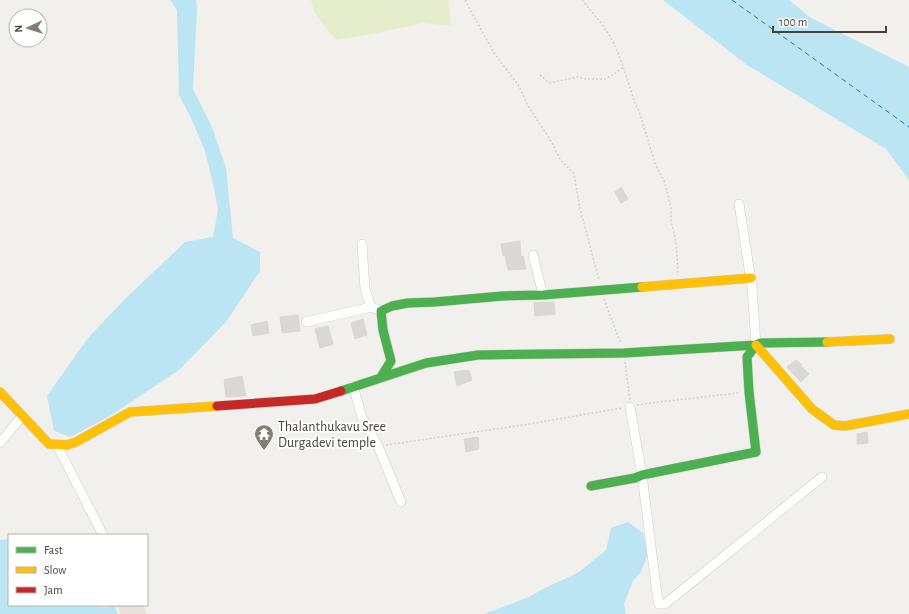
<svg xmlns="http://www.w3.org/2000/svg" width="909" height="614" font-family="'Alegreya Sans',sans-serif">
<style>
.residential{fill:#e7e1da}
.green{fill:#e5edcc}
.water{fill:#bbe5f2}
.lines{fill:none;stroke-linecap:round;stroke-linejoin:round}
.ferry{stroke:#257b9a;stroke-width:1;stroke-dasharray:5 4;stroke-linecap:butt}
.building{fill:#dbd7d3;stroke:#dbd6d2}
.street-casing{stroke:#cfccc8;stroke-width:10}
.fast-casing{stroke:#d3cdc4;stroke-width:10}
.slow-casing{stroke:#d3cdc4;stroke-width:10}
.jam-casing{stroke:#d3cdc4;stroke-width:10}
.path{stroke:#d2d0cb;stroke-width:1.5;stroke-dasharray:2 2;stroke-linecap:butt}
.street{stroke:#fdfdfc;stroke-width:9}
.fast{stroke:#4caf50;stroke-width:9}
.slow{stroke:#ffc107;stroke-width:9}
.jam{stroke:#c62828;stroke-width:9}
.labels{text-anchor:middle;stroke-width:3.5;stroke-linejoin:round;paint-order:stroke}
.poi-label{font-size:14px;fill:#4a4037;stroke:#fff;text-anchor:start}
</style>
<rect width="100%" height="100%" fill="#f2f0ed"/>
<!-- residential -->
<path class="residential" d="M100,605h43l4,9h-26l-3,-7 -13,7z"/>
<!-- green -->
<path class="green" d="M311,0h137l3,26 -28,-3 -46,10 -41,7 -22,-28z"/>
<!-- water -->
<path class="water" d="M170,0h26l1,8 -4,81 19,38 14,41 7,70 27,14v19l-34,51 -47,48 -69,46 -40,21 -16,-6 -7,-35 41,-58 38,-40 59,-56 28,-5 5,-27 -4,-22 -9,-37 -13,-31 -13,-25 -2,-85z
M663,0h126l22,18 98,49v113l-23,-31 -139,-84z
M628,522l15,11 5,21 -7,18 -8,9 -9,23 2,10h-142l45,-17 14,-8 36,-17 27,-22 5,-22z
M9,539v66h90l4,4 11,-3 4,8h-118v-74z"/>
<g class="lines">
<!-- ferry -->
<path class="ferry" d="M732,0l177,127"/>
</g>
<!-- building -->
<path class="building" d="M621,187l7,12 -7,4 -6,-11z
M520,241l1,16 2,-1 3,13 -18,1 -3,-15 -2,1 -2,-12z
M554,302l1,12 -20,2 -1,-13z
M298,315l2,16 -18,2 -2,-16z
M363,319l4,16 -12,4 -4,-16z
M267,321l2,12 -16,3 -2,-11z
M328,326l5,18 -13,4 -5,-19z
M796,360l6,5 -1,1 8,8 -8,8 -14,-15z
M469,370l3,10 -15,6 -3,-14z
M242,376l4,20 -20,1 -2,-17z
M867,432l1,11 -11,1v-10z
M478,437l1,12 -13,3 -2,-13z"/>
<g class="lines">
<!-- street casing -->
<g class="street-casing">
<path id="street" d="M739,204l13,83 4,58
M362,244l3,45 6,18
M533,255l10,40
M306,322l65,-15 10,4
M353,386l9,31 16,29 23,56
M630,407l12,68 15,119 2,10h6l157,-127
M0,443l22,-27
M57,445l46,90"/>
</g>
<!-- fast casing -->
<g class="fast-casing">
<path id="fast" d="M381,377l10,-16 -8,-31 -2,-19 11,-5 16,-3 27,-1 67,-6 41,-1 99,-8
M341,391l85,-28 52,-8 146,-2 132,-8 4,-2 67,-1
M591,486l44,-8 7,-3 114,-23 -7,-60 -2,-35 9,-12"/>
</g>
<!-- slow casing -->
<g class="slow-casing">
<path id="slow" d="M642,287l109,-9
M827,342l63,-3
M756,345l56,64 22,16 11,1 64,-12
M0,392l49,52 18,1 9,-3 54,-30 87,-6"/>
</g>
<!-- jam casing -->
<g class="jam-casing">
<path id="jam" d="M217,406l98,-7 26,-8"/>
</g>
<!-- path -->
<path class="path" d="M465,0l29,53 25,33 9,20 23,35 9,18 14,15 6,35 19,71
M582,0l19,23 12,18 9,22 13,40 4,8 16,52 10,20 6,25v13l5,21 2,29 -1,4
M540,75l9,8 29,-6 8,2h19l9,-5 9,-7
M604,299l17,45
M625,362l5,38
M637,405l13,-2 89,-10
M386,445l137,-20 99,-17"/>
<!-- street -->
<use href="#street" class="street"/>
<!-- fast -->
<use href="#fast" class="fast"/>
<!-- slow -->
<use href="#slow" class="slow"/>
<!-- jam -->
<use href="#jam" class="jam"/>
</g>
<!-- icons -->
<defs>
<g id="temple-pin" transform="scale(1)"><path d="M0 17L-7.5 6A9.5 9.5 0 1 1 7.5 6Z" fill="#857e77" stroke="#fff"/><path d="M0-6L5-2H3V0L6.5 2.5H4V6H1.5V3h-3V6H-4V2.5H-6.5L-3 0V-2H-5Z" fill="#fff"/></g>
</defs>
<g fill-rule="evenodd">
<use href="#temple-pin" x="264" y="434"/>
</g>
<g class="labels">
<!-- poi labels -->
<g class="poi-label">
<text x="278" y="431">Thalanthukavu Sree<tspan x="278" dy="16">Durgadevi temple</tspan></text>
</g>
</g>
<!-- legend -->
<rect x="8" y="534" width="140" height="72" fill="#ffffff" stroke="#b7b3af"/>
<rect x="16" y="547" width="20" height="6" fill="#4caf50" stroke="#b7b3af"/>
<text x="44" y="554" font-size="12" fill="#4a4037">Fast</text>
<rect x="16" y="567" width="20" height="6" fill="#ffc107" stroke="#b7b3af"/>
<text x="44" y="574" font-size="12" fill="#4a4037">Slow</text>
<rect x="16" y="587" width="20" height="6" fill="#c62828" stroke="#b7b3af"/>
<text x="44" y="594" font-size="12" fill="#4a4037">Jam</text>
<!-- north arrow -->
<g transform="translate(28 28) rotate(266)"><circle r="19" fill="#ffffff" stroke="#b7b3af"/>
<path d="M0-3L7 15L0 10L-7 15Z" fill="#857e77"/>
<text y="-6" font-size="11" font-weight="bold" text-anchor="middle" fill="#4a4037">N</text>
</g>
<!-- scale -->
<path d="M773 26v6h113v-6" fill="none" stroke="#4a4037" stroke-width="2"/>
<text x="779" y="26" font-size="12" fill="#4a4037" stroke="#ffffff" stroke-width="3" paint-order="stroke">100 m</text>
</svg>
